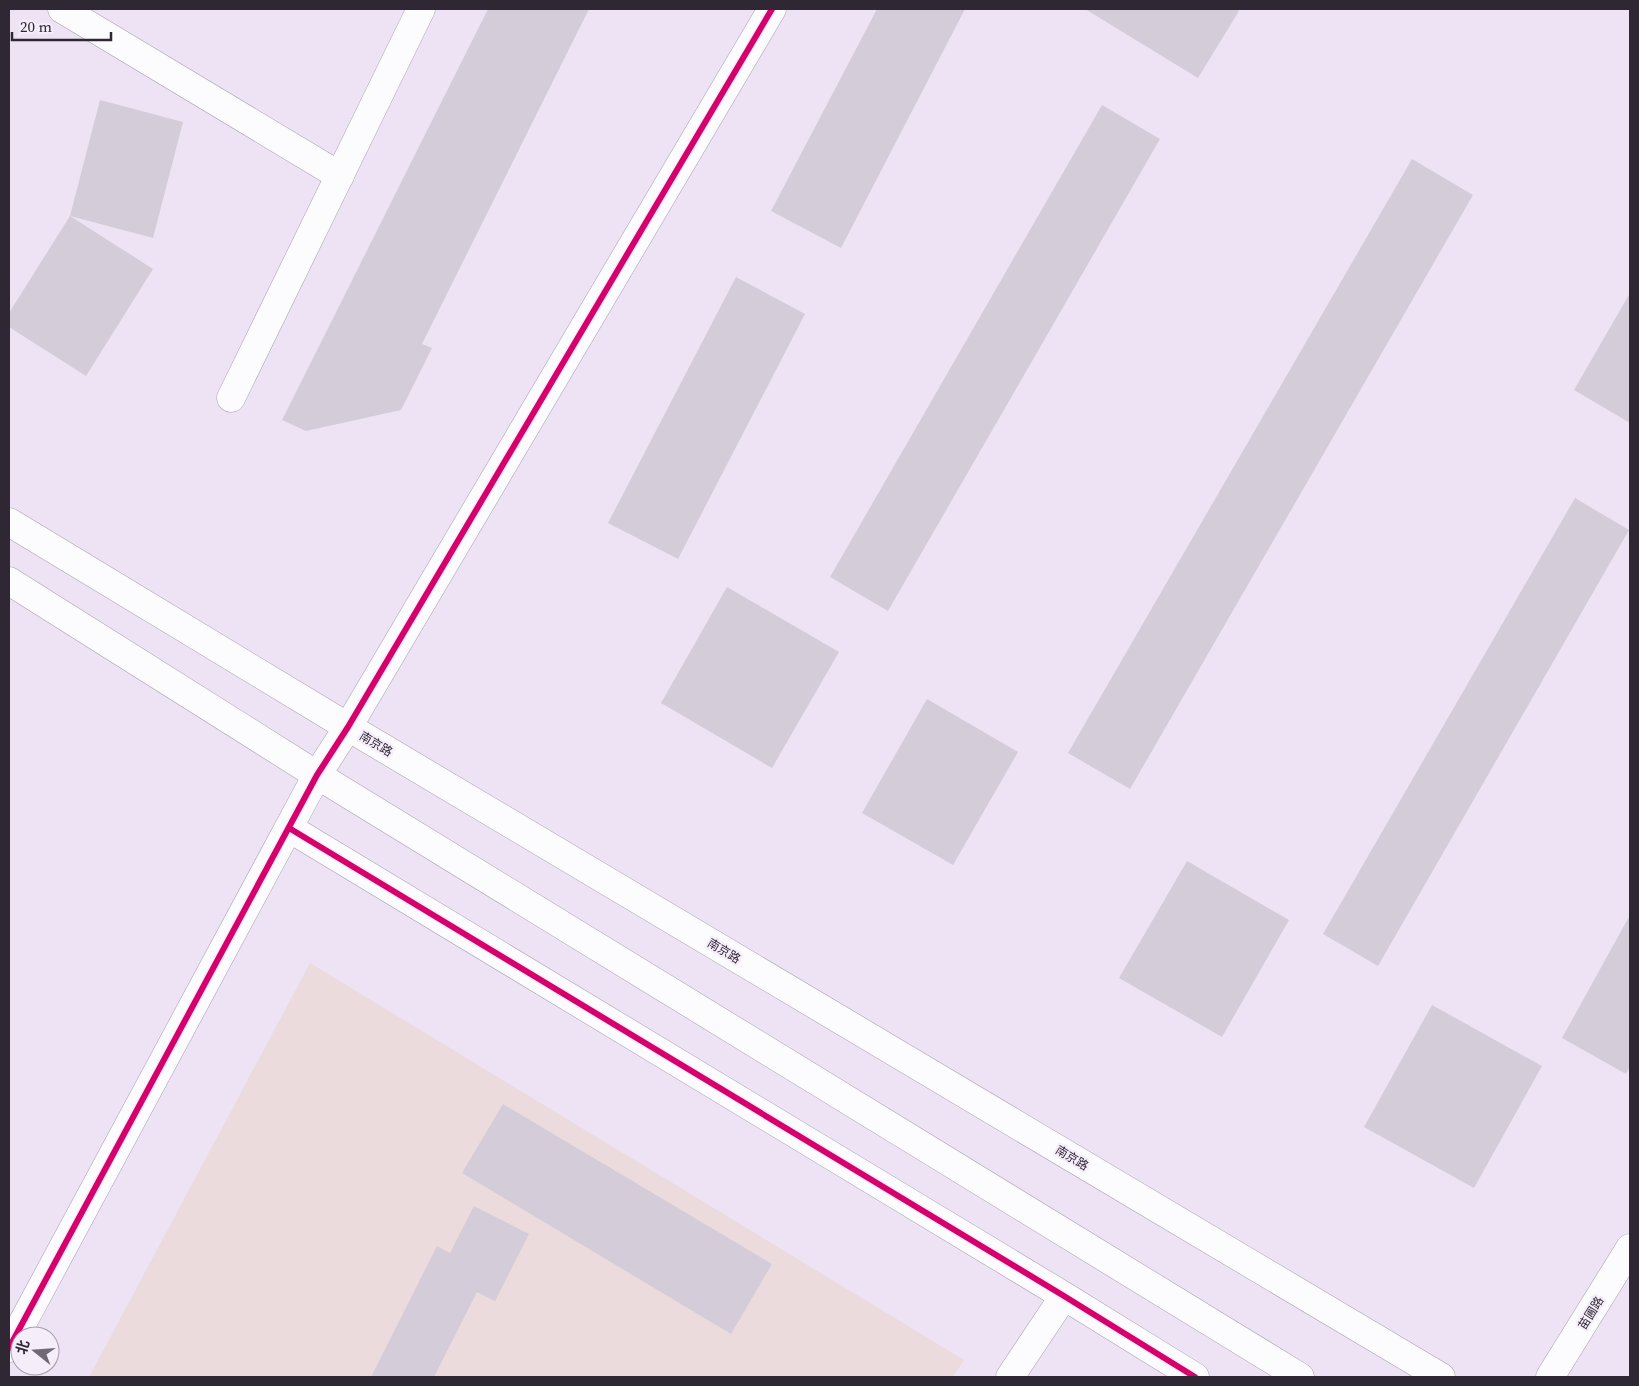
<svg xmlns="http://www.w3.org/2000/svg" width="1639" height="1386" font-family="'Source Serif 4','Noto Sans SC',serif">
<style>
.education{fill:#ebdbdc}
.building{fill:#d4ccd9}
.lines{fill:none;stroke-linecap:round;stroke-linejoin:round}
.minor-casing{stroke:#a8a0ae;stroke-width:29}
.tertiary-casing{stroke:#a8a0ae;stroke-width:29}
.primary-casing{stroke:#a8a0ae;stroke-width:29}
.minor{stroke:#fcfbfd;stroke-width:28}
.tertiary{stroke:#fcfbfd;stroke-width:28}
.primary{stroke:#fcfbfd;stroke-width:28}
.cycleway-casing{stroke:#f5edfa;stroke-width:9}
.cycleway{stroke:#d6006c;stroke-width:6}
.labels{text-anchor:middle;stroke-width:4.5;stroke-linejoin:round;paint-order:stroke}
.street-label{font-size:12px;fill:#2f2834;stroke:#f5edfa}
</style>
<rect width="100%" height="100%" fill="#ede3f4"/>
<!-- education -->
<path class="education" d="M310,963l654,397 -11,17h-864z"/>
<!-- building -->
<path class="building" d="M488,9h101l-167,335 10,4 -31,62 -95,21 -24,-11z
M877,9h88l-124,239 -70,-37z
M1085,9h151l3,2 -41,67z
M100,100l83,22 -30,116 -83,-22 83,53 -67,107 -77,-49v-14l61,-97z
M1102,105l58,34 -272,472 -58,-34z
M1412,159l61,36 -343,594 -62,-36z
M736,277l69,37 -127,245 -70,-36z
M1630,293v130l-56,-33z
M1575,498l54,32 -251,436 -55,-32z
M727,587l112,65 -67,116 -111,-65z
M927,699l91,53 -65,113 -91,-52z
M1187,861l102,59 -67,117 -103,-59z
M1630,915v151l-4,8 -64,-36z
M1432,1005l110,61 -68,122 -110,-61z
M503,1104l269,160 -41,70 -269,-161z
M474,1206l55,28 -34,67 -18,-9 -43,85h-63l66,-131 13,7z"/>
<g class="lines">
<!-- minor casing -->
<g class="minor-casing">
<path id="minor" d="M62,9l278,167
M231,398l190,-389
M289,828l775,468 131,81
M9,1348l308,-573 31,-48 424,-718
M1010,1377l54,-81"/>
</g>
<!-- tertiary casing -->
<g class="tertiary-casing">
<path id="tertiary" d="M1550,1377l80,-129"/>
</g>
<!-- primary casing -->
<g class="primary-casing">
<path id="primary" d="M9,522l339,205 1093,650
M9,581l308,194 983,602"/>
</g>
<!-- minor -->
<use href="#minor" class="minor"/>
<!-- tertiary -->
<use href="#tertiary" class="tertiary"/>
<!-- primary -->
<use href="#primary" class="primary"/>
<!-- cycleway casing -->
<g class="cycleway-casing">
<path id="cycleway" d="M289,828l775,468 131,81
M9,1348l308,-573 31,-48 424,-718"/>
</g>
<!-- cycleway -->
<use href="#cycleway" class="cycleway"/>
</g>
<g class="labels">
<!-- street labels -->
<g class="street-label">
<text transform="translate(376 744) rotate(31)" y="4">南京路</text>
<text transform="translate(724 951) rotate(31)" y="4">南京路</text>
<text transform="translate(1072 1158) rotate(31)" y="4">南京路</text>
<text transform="translate(1591 1313) rotate(-58)" y="4">苗圃路</text>
</g>
</g>
<!-- border -->
<rect width="1639" height="1386" fill="none" stroke="#2f2834" stroke-width="20"/>
<!-- north arrow -->
<g transform="translate(35 1351) rotate(287)"><circle r="24" fill="#f5edfa" stroke="#a69eab"/>
<path d="M0-4L9 19L0 12L-9 19Z" fill="#726977"/>
<text y="-8" font-size="14" font-weight="bold" text-anchor="middle" fill="#2f2834">北</text>
</g>
<!-- scale -->
<path d="M12 32v8h99v-8" fill="none" stroke="#2f2834" stroke-width="2.5"/>
<text x="20" y="32" font-size="15" fill="#2f2834" stroke="#f5edfa" stroke-width="4" paint-order="stroke">20 m</text>
</svg>
